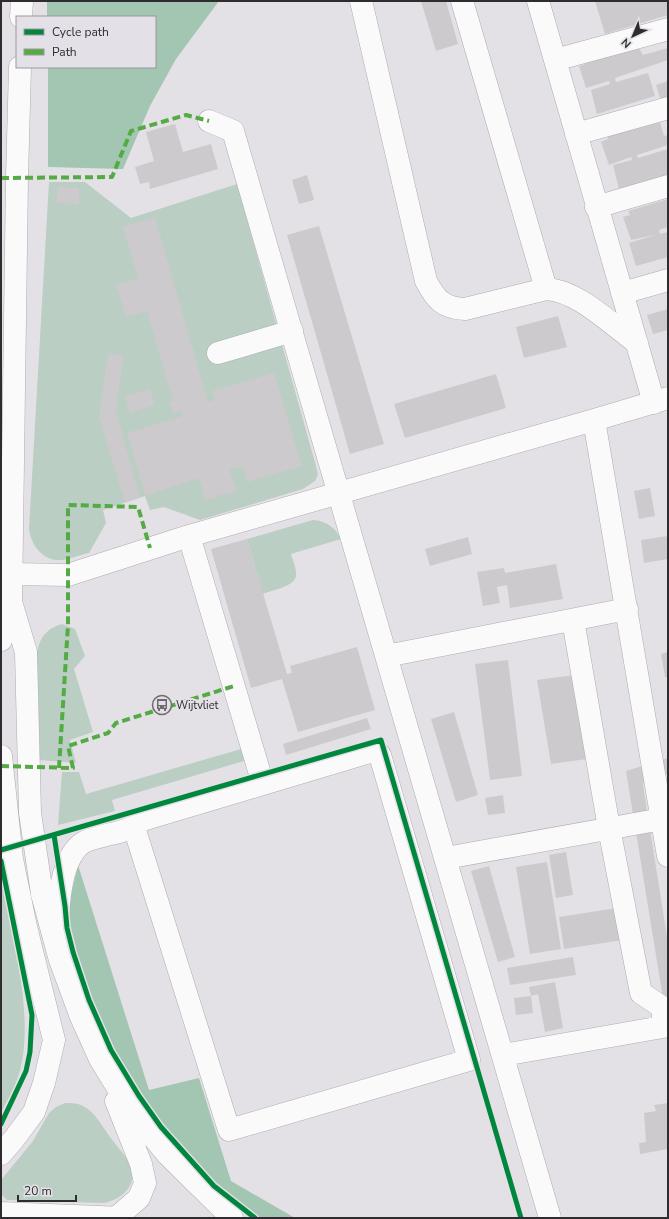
<svg xmlns="http://www.w3.org/2000/svg" width="669" height="1219" font-family="'Nunito Sans',sans-serif">
<style>
.green{fill:#bacec3}
.forest{fill:#a3c6b2}
.building{fill:#cdcace}
.lines{fill:none;stroke-linecap:round;stroke-linejoin:round}
.minor-casing{stroke:#aeabaf;stroke-width:23}
.major-casing{stroke:#aeabaf;stroke-width:23}
.minor{stroke:#fbfafb;stroke-width:22}
.major{stroke:#fbfafb;stroke-width:22}
.quiet{stroke:#54ab45;stroke-width:4;stroke-dasharray:8 4;stroke-linecap:butt}
.cycleway-casing{stroke:#e4e0e7;stroke-width:8}
.cycleway{stroke:#00873e;stroke-width:5}
.labels{text-anchor:middle;stroke-width:4;stroke-linejoin:round;paint-order:stroke}
.poi-label{font-size:11px;fill:#2e2c2f;stroke:#e4e0e7;text-anchor:start}
</style>
<rect width="100%" height="100%" fill="#e4e1e6"/>
<!-- green -->
<path class="green" d="M49,182h36l46,36 106,-34 79,282 2,9 -3,6 -12,8 -103,31 -36,-13 -14,3 -5,-14 -42,14 3,13 -17,30c-9,2 -19,6 -27,7 -19,2 -31,-15 -33,-31z
M313,520c13,1 22,7 28,19l-50,15c2,7 6,16 5,22 -2,11 -24,14 -33,18l-16,-55z
M62,624l13,5 10,27 -11,13 19,63 -23,8 6,23 -36,-3 -3,-108c3,-15 10,-24 25,-28z
M241,749l3,12 -132,39 3,11 -57,14 4,-53h17l7,22z
M1,875c10,57 35,142 18,199 -4,13 -11,26 -18,38z
M65,1103c7,0 12,0 18,3 12,6 19,20 27,31 6,8 15,18 20,27 9,21 -8,36 -27,39l-96,-3 -5,-5 -1,-15 32,-39 16,-28 7,-6z"/>
<!-- forest -->
<path class="forest" d="M47,1h172l-43,58 -26,47 -27,63 -75,-2v-100h107v-50h-108z
M78,865l71,225 50,-12 32,103 64,37h-41l-39,-32 -63,-68 -22,-33 -25,-45 -15,-37 -26,-77z"/>
<!-- building -->
<path class="building" d="M421,1h25l12,43 -22,7z
M595,1h73v14l-63,19z
M636,43l7,12 25,-7v12l-53,18 1,4 32,-9 7,23 -58,18 -6,-24 19,-6 -1,-3 -23,7 -7,-22 7,-2 -2,-5z
M668,81v44l-12,-40z
M659,119l5,17 4,-1v10l-31,10 1,3 30,-9v26l-49,14 -6,-24 19,-5 -1,-3 -22,8 -8,-23 7,-3 -1,-4z
M175,124l8,28 28,-8 7,25 -68,20 -1,-7 -9,2 -5,-17 19,-6 -8,-29z
M307,175l7,25 -15,4 -7,-24z
M57,187l22,1v16l-22,-1z
M668,199v28l-9,3 1,4 8,-2v25l-32,9 -7,-23 26,-8 -24,5 -8,-23 7,-2 -2,-4z
M155,217l53,185 7,-2 -3,-9 62,-18 28,93 -55,16 -4,-15 -14,2 8,22 -17,5 -1,-2 -3,1 1,2 -12,3 -6,-22 -54,18 -18,-63 56,-17 -2,-5 -8,3 -4,-12 4,-1 -26,-90 -21,6 -10,-32 22,-7 -15,-51z
M319,226l65,218 -34,10 -63,-219z
M668,309v21l-15,4 -6,-19z
M558,316l9,31 -43,11 -8,-31z
M108,354l15,2 -7,56 24,85 -15,5 -26,-85z
M496,374l10,34 -101,30 -11,-34z
M150,389l5,16 -25,8 -5,-17z
M650,488l5,28 -16,3 -5,-28z
M668,536v23l-24,4 -3,-23z
M468,537l4,17 -42,12 -5,-17z
M247,539l40,135 5,-1 -2,-7 67,-19 18,63 -77,22 -16,-53 -31,9 -40,-139z
M556,564l7,35 -53,9 -3,-23 -10,2 3,16 -17,3 -6,-34 27,-4 1,5z
M668,652v25h-3l-4,-23z
M508,660l14,116 -32,4 -15,-116z
M574,675l13,84 -36,5 -14,-84z
M454,712l24,83 -22,7 -25,-83z
M367,718l4,11 -85,26 -3,-11z
M668,758v16l-24,7 -1,4 25,158 -1,80 -41,-252z
M503,795l2,18 -17,2 -3,-17z
M566,852l7,43 -17,3 -7,-43z
M547,862l14,87 -31,5 -14,-87z
M489,866l26,91 -17,5 -27,-91z
M617,908l6,32 -59,9 -5,-32z
M573,957l3,18 -66,10 -3,-17z
M555,982l8,46 -18,4 -7,-38 -7,2 -2,-9z
M531,996l2,17 -17,2 -2,-17z
M668,1103v46l-28,5 -1,-11 7,-1 -2,-29 12,-2 -2,-6z"/>
<g class="lines">
<!-- minor casing -->
<g class="minor-casing">
<path id="minor" d="M361,1l65,280c10,19 17,27 39,28l81,-20c31,1 66,36 91,54
M462,1l84,288
M538,1l116,402
M21,17l1,-16
M555,60l113,-31
M209,121l24,10 317,1087
M576,134l92,-26
M596,207l72,-21
M622,293l46,-13
M218,353l74,-22
M594,420l74,436
M11,574l57,1 121,-39 405,-116 74,-22
M11,602l15,50 4,161 12,81 18,66 21,57 19,42 33,54 35,42 64,63
M573,620l36,208 32,165 21,14 2,19
M1,640l10,-38 6,-424 3,-111
M386,656l241,-47
M1,756l11,103 14,68 28,113 -10,43 -10,29 -20,27 -13,15
M134,827l95,303 240,-70 -89,-305 -7,-4 -110,33
M446,858l216,-39
M58,929c0,-24 2,-75 28,-88 6,-3 14,-4 20,-6 13,-3 25,-5 33,-14l124,-37 -74,-248
M503,1055l165,-29
M116,1101l25,63 4,19 -6,15 -22,19"/>
</g>
<!-- major casing -->
<g class="major-casing">
<path id="major" d="M1,1213l122,5"/>
</g>
<!-- minor -->
<use href="#minor" class="minor"/>
<!-- major -->
<use href="#major" class="major"/>
<!-- quiet -->
<path class="quiet" d="M1,178l111,-1 19,-46 55,-16 23,6
M1,766l72,2 -5,-22 40,-13 8,-10 118,-37
M59,768l9,-143v-120l70,2 12,41"/>
<!-- cycleway casing -->
<g class="cycleway-casing">
<path id="cycleway" d="M54,835l11,71 2,22 6,24 16,48 22,50 28,46 22,31 53,59 41,32
M1,850l380,-110 140,478
M1,861l31,154 -2,37 -4,19 -25,53"/>
</g>
<!-- cycleway -->
<use href="#cycleway" class="cycleway"/>
</g>
<!-- icons -->
<defs>
<g id="bus-ring" transform="scale(1)"><circle r="9.5" fill="#e4e0e7" stroke="#6e6b6f" stroke-width="1.5"/><path d="M-5-6H5V4H4V6H2V4H-2V6H-4V4H-5ZM-3.5-4V0h7V-4ZM-3.5 1.2v1.5H-2V1.2ZM2 1.2v1.5H3.5V1.2Z" fill="#6e6b6f"/></g>
</defs>
<g fill-rule="evenodd">
<use href="#bus-ring" x="162" y="705"/>
</g>
<g class="labels">
<!-- poi labels -->
<g class="poi-label">
<text x="176" y="709">Wijtvliet</text>
</g>
</g>
<!-- border -->
<rect width="669" height="1219" fill="none" stroke="#2e2c2f" stroke-width="4"/>
<!-- legend -->
<rect x="16" y="16" width="140" height="52" fill="#e4e0e7" stroke="#9b989d"/>
<rect x="24" y="29" width="20" height="6" fill="#00873e" stroke="#9b989d"/>
<text x="52" y="36" font-size="12" fill="#2e2c2f">Cycle path</text>
<rect x="24" y="49" width="20" height="6" fill="#54ab45" stroke="#9b989d"/>
<text x="52" y="56" font-size="12" fill="#2e2c2f">Path</text>
<!-- north arrow -->
<g transform="translate(633 36) rotate(224)" stroke="#e4e0e7" stroke-width="3" paint-order="stroke">
<path d="M0-3L7 15L0 10L-7 15Z" fill="#2e2c2f"/>
<text y="-6" font-size="11" font-weight="bold" text-anchor="middle" fill="#2e2c2f">N</text>
</g>
<!-- scale -->
<path d="M18 1195v6h58v-6" fill="none" stroke="#2e2c2f" stroke-width="2"/>
<text x="24" y="1195" font-size="12" fill="#2e2c2f" stroke="#e4e0e7" stroke-width="3" paint-order="stroke">20 m</text>
</svg>
